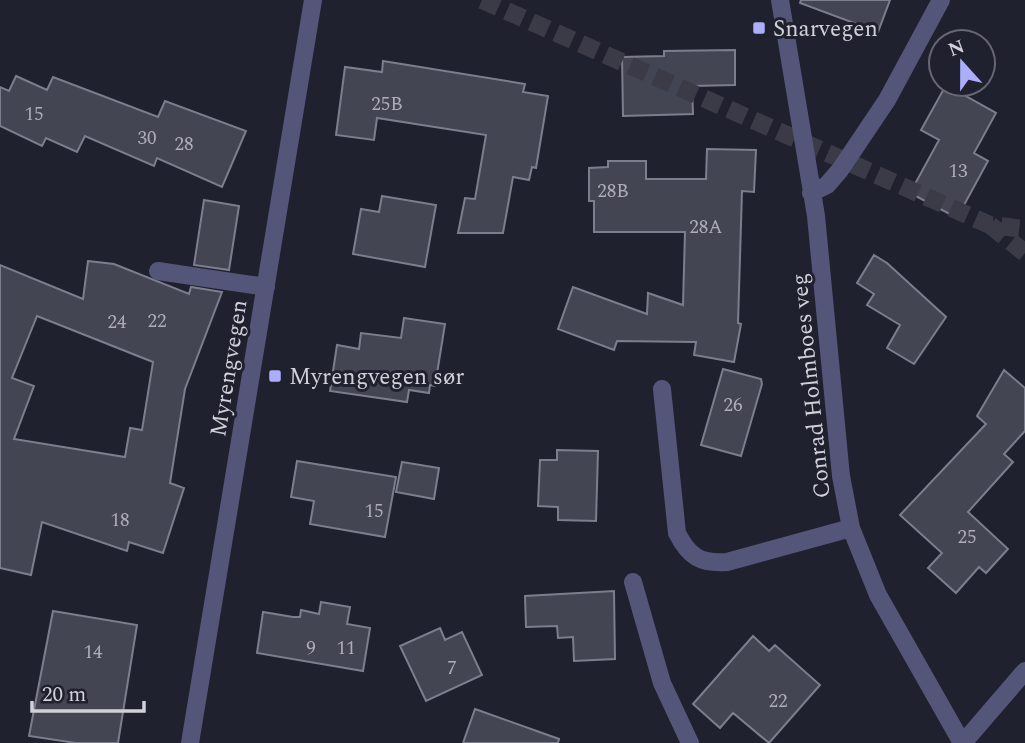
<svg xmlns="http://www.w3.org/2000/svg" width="1025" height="743" font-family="Spectral,serif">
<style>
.building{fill:#444553;stroke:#7c7e8d;stroke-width:2;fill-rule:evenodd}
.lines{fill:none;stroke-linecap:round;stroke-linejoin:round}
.major-tunnel{stroke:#3b3b48;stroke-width:18;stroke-dasharray:18 9;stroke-linecap:butt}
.minor{stroke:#535679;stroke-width:18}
.poi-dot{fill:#abaffb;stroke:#20212e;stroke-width:2.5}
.labels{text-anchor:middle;stroke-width:6;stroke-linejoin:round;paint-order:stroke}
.number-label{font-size:19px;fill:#aeaeb8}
.poi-label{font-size:23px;fill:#d1d1da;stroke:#20212e;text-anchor:start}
.street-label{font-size:23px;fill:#d1d1da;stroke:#20212e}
</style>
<rect width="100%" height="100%" fill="#20212e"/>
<!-- building -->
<path class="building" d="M801,0h89l-12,32 -78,-29z
M735,50v35l-43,1 1,28 -70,2 -1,-59 42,-1v-5z
M383,61l142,23 -2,8 25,4 -12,72 -4,-1 -3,13 -16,-3 -10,56h-45l7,-35 10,1 11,-64 -109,-17 -3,22 -38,-5 9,-68 37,5z
M16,76l31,14 6,-13 105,40 7,-16 81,30 -24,56 -65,-29 -3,8 -69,-30 -8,16 -31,-14 -4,8 -42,-20v-39l9,4z
M946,85l50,28 -22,40 14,8 -31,57 -47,-25 29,-53 -18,-10z
M707,149l49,1 -2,42 -12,-1 -4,132 3,1 -7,38 -40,-7 2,-13 -79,-1 -3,9 -56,-21 15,-42 74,27 1,-21 35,12 2,-73h-91v-31h-5v-33l19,-1v-6h38v18h60z
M382,196l54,9 -11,62 -72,-13 8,-45 18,3z
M204,200l35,6 -10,64 -35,-5z
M874,255l13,8 59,54 -32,47 -27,-16 13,-23 -33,-20 7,-11 -17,-11z
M88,261l26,3 75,30 2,-7 31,5 -37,97 -15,94 14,5 -21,65 -34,-11 -2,9 -85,-29 -11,53 -31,-7v-303l83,34zM37,316l116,46 -11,68 -12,-2 -5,29 -111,-18 20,-53 -22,-8z
M404,318l41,6 -10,62 -5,-1 -1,8 -20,-3 -2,12 -77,-11 7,-46 22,4 2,-16 40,5z
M723,369l38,10 1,5 -21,72 -40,-11z
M1004,370l21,18v43l-21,23 9,8 -45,50 40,37 -22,24 -7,-6 -23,26 -28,-25 14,-15 -42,-38 86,-91 -9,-8z
M557,450l41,1 -2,70 -38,-1v-13l-20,-1 2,-46h17z
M297,461l99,16 -11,60 -75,-13 4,-23 -23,-4z
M402,462l37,6 -5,31 -38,-7z
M614,591l1,68 -41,2 -1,-24 -15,1 -1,-12 -31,1 -1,-31z
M321,602l29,5 -3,17 23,4 -7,43 -106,-18 6,-41 30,5h7l1,-7 18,4z
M53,611l84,14 -19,118h-42l-47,-7z
M440,628l5,12 17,-8 20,43 -56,26 -26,-55z
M753,636l16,15 6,-6 45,40 -51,58 -36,-30 -13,15 -27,-24z
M475,709l84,30 -1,4h-95z"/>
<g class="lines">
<!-- major-tunnel -->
<path class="major-tunnel" d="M482,0l508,225 35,4
M990,225l35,28"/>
<!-- minor -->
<path class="minor" d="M780,0l36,216 25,260 10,52 27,67 84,148
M811,193l16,-8 13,-15 47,-70 54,-100
M158,271l108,16
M662,389l15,144c12,24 24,31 50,29l124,-34
M633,582l29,101 28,60
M190,743l123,-743
M963,743l62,-72"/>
</g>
<!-- markers -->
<g class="poi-dot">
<rect x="752" y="21" width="14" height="14" rx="3.5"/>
<rect x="268" y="369" width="14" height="14" rx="3.5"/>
</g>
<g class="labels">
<!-- number labels -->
<g class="number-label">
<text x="387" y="110">25B</text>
<text x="34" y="120">15</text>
<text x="147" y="144">30</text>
<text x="184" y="150">28</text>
<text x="958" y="177">13</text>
<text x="613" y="197">28B</text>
<text x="706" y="233">28A</text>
<text x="157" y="327">22</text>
<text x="117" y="328">24</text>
<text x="733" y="411">26</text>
<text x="374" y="517">15</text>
<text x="120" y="526">18</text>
<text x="967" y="543">25</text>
<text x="311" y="654">9</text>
<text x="346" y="654">11</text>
<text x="93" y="658">14</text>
<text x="452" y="674">7</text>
<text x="778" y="707">22</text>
</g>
<!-- poi labels -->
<g class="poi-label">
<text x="773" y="36">Snarvegen</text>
<text x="289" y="384">Myrengvegen sør</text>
</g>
<!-- street labels -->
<g class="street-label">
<text transform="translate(228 368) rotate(-81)" y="8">Myrengvegen</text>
<text transform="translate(810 386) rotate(-96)" y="8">Conrad Holmboes veg</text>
</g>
</g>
<!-- north arrow -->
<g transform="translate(962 63) rotate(339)"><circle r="33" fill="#20212e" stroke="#676773" stroke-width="2"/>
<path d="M0-5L12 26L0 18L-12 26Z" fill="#abaffb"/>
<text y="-10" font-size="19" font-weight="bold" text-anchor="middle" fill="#d1d1da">N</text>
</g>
<!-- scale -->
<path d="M32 701v10h112v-10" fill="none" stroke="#d1d1da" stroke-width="3.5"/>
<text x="42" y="701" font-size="21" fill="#d1d1da" stroke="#20212e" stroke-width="5" paint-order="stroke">20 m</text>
</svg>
